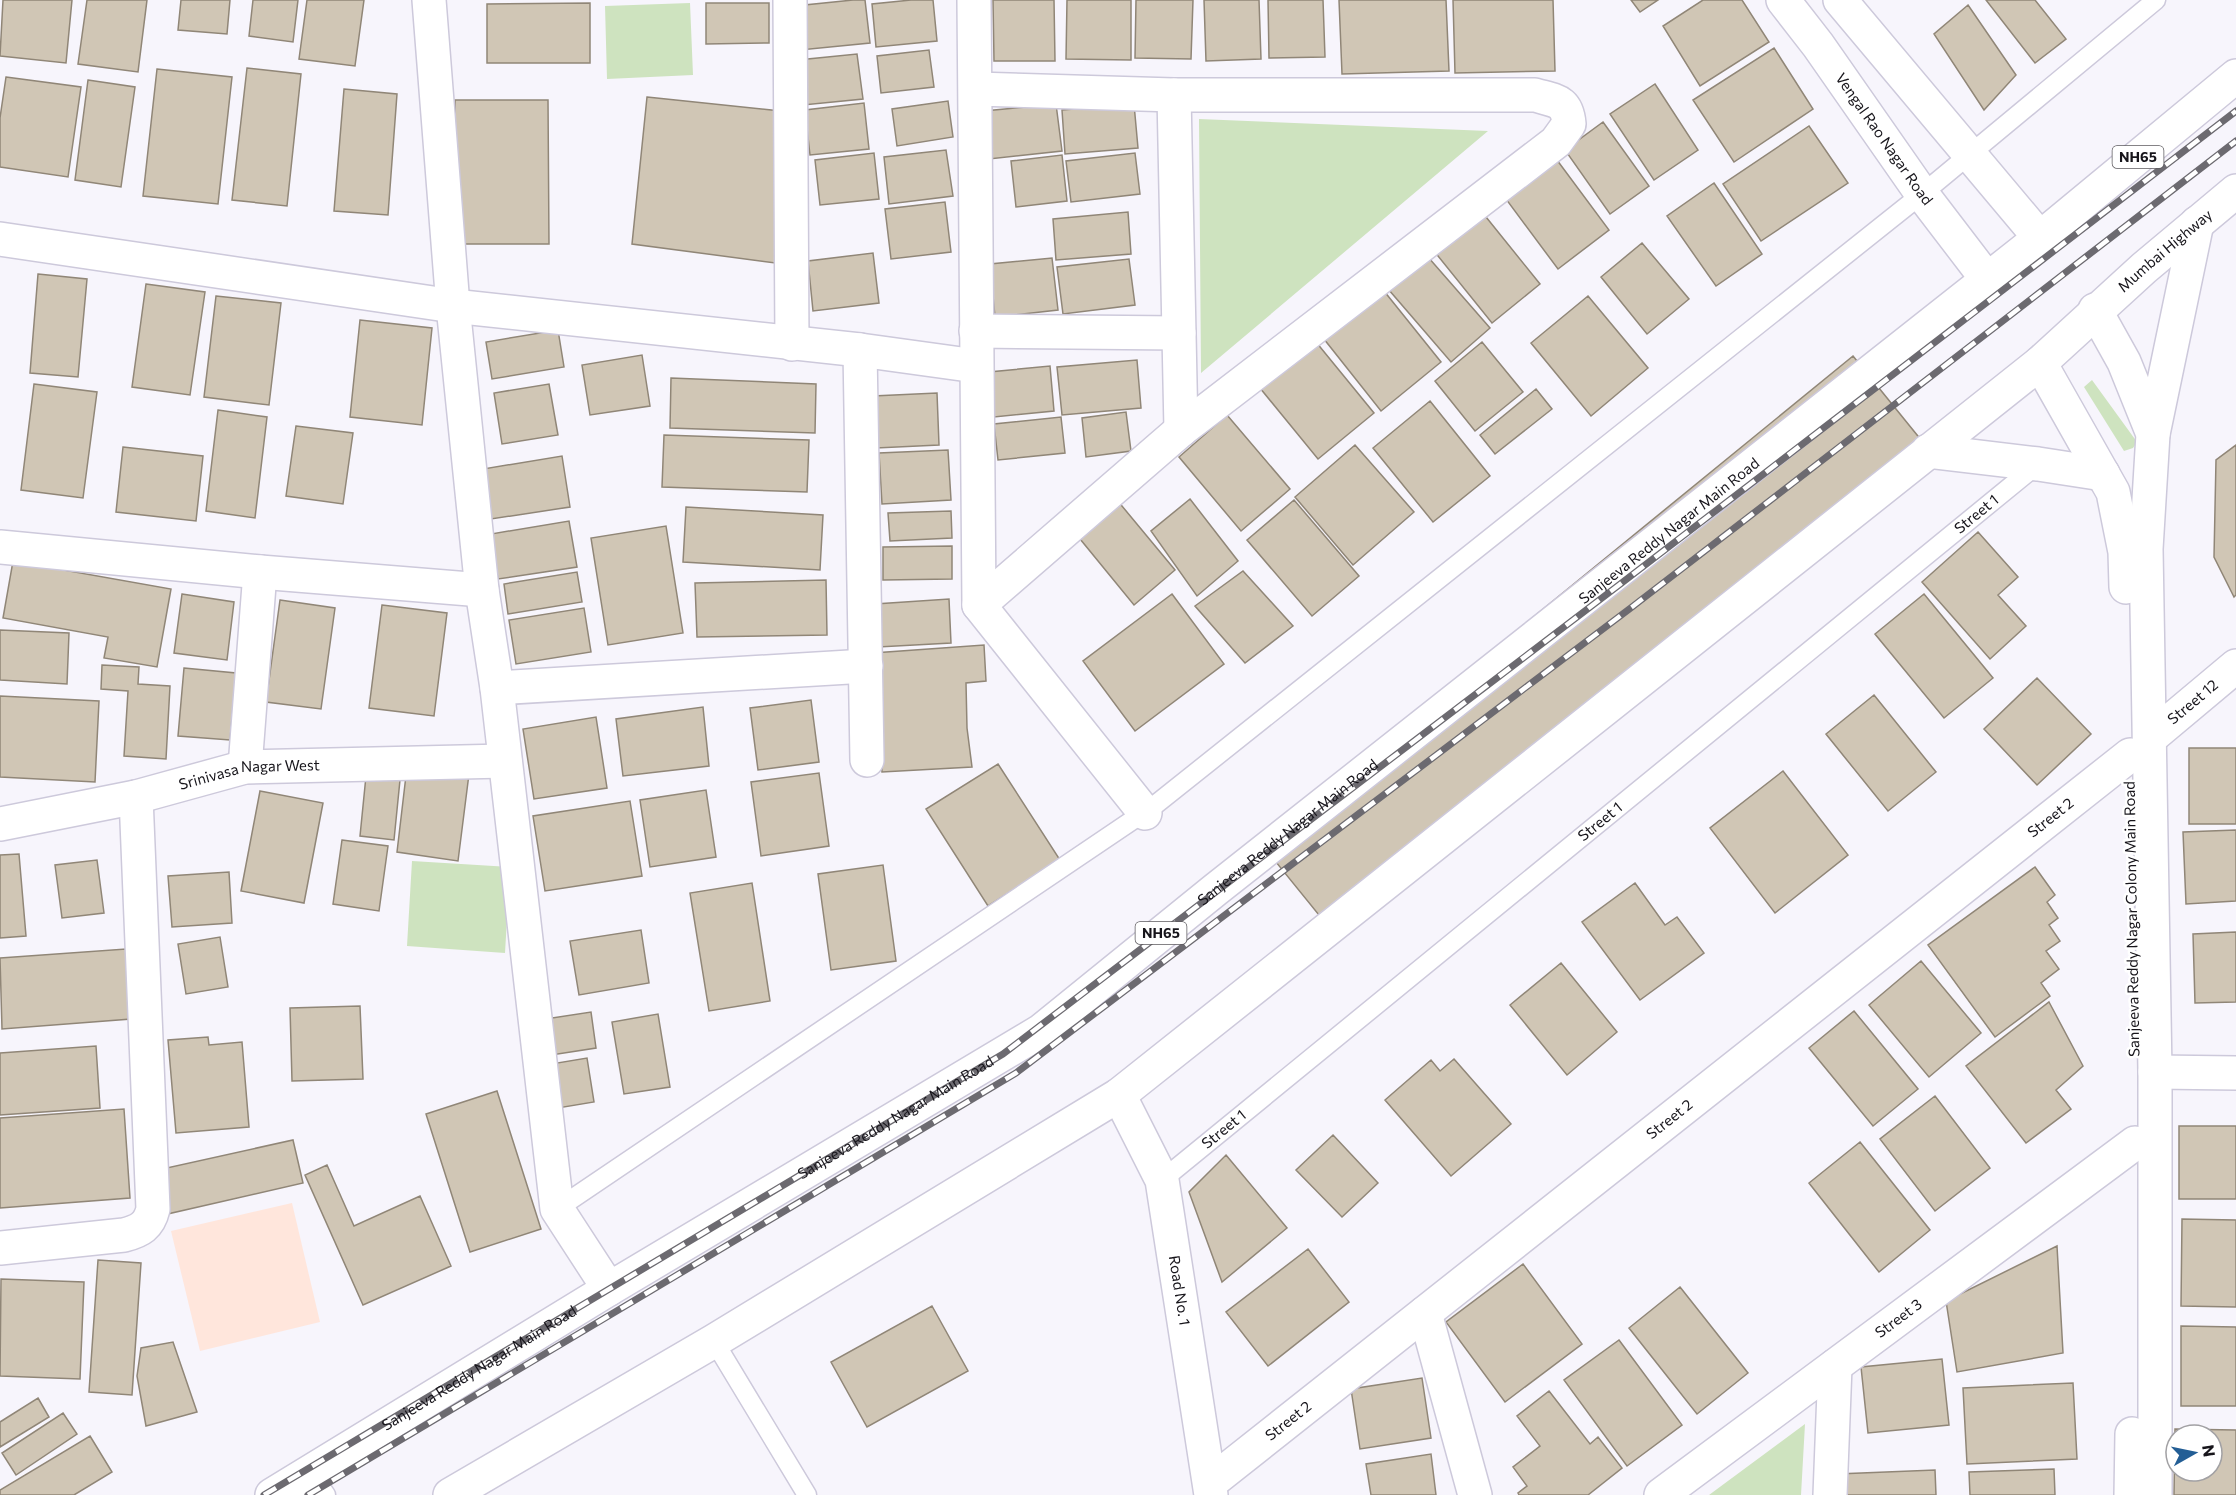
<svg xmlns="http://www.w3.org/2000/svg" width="2236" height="1495" font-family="Commissioner,sans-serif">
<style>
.medical{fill:#ffe6dc}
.green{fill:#cee3bf}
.building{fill:#d0c6b5;stroke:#908677;stroke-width:1.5;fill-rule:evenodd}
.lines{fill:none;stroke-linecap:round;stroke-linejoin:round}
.service-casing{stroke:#cdc9db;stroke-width:21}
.minor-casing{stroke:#cdc9db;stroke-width:36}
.tertiary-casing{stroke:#cdc9db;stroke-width:36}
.secondary-casing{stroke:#cdc9db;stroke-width:36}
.trunk-casing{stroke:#cdc9db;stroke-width:36}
.service{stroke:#fff;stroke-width:18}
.minor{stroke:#fff;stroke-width:33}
.tertiary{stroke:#fff;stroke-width:33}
.secondary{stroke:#fff;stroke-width:33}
.trunk{stroke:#fff;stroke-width:33}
.rail-casing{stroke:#6c6a70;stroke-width:7}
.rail{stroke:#fff;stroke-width:4.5;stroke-dasharray:14;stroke-linecap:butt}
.labels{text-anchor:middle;stroke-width:5;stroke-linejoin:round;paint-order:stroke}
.shield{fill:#fff;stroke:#5d5b5f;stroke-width:1.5}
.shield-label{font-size:14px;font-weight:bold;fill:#17151b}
.street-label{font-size:15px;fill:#17151b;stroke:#fff}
</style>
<rect width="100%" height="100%" fill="#f7f5fc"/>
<!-- medical -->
<path class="medical" d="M292,1203l28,119 -120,29 -29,-120z"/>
<!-- green -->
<path class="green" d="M690,3l3,72 -86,4 -2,-73z
M1199,119l289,12 -287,242z
M2092,380l45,62 -4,6 -9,3 -40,-64z
M412,861l98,6 -5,86 -98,-7z
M1805,1424l-4,71h-92z"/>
<!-- building -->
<path class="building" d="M3,0h69l-6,63 -66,-7z
M87,0h60l-9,72 -60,-8z
M181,0h49l-3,34 -49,-4z
M253,0h45l-5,42 -44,-6z
M307,0h57l-9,66 -56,-7z
M853,0h12l5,43 -70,7 -5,-44z
M911,0h22l4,41 -61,6 -4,-43z
M993,0h61l1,61h-61z
M1067,0h64v60l-65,-1z
M1136,0h57l-2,59 -56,-1z
M1204,0h55l2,59 -55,2z
M1268,0h55l2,57 -56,1z
M1339,0h107l3,71 -107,3z
M1453,0h100l2,71 -100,2z
M1631,0h27l-18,12z
M1703,0h39l27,42 -69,44 -37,-60z
M1986,0h49l31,39 -31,24z
M590,3v60h-103v-59z
M706,3h63v40l-63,1z
M1968,5l48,70 -32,35 -50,-76z
M1774,48l39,61 -79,53 -41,-62z
M929,50l5,37 -53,6 -4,-37z
M857,54l6,45 -60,6 -5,-45z
M247,68l54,6 -14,132 -55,-6z
M157,69l75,8 -14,127 -75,-8z
M6,77l75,10 -13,90 -68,-10v-49z
M88,80l47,7 -14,100 -46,-7z
M1655,84l43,66 -44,30 -44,-66z
M344,89l53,5 -9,121 -54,-4z
M647,97l143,15 -7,152 -151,-20z
M455,100h93l1,144h-94z
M948,101l5,36 -56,9 -5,-37z
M864,103l5,46 -59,6 -5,-45z
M1056,104l6,47 -73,8 -5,-48z
M1134,104l4,44 -73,6 -3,-44z
M1603,122l46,64 -39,28 -45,-64z
M1809,126l39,57 -87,58 -38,-57z
M946,150l7,46 -64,8 -5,-47z
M874,153l5,46 -59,6 -5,-45z
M1135,153l5,41 -69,8 -5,-41z
M1062,155l5,46 -51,6 -5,-46z
M1554,156l55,74 -51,39 -55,-74z
M1714,183l48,71 -46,32 -49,-70z
M945,202l6,50 -60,7 -6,-50z
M1128,212l3,42 -75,6 -3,-41z
M1482,212l58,72 -48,39 -58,-72z
M1642,243l47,56 -42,35 -46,-57z
M873,253l6,50 -66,8 -5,-50z
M1428,257l62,71 -39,34 -62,-72z
M1052,258l6,52 -63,7 -5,-53z
M1129,259l6,46 -72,9 -6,-47z
M38,274l49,5 -9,98 -48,-4z
M146,284l59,8 -15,103 -58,-8z
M1384,291l57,71 -60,49 -57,-72z
M216,296l65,7 -12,102 -65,-8z
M1588,296l60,72 -57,48 -60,-73z
M360,320l72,8 -10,97 -72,-8z
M558,330l6,37 -72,12 -6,-37z
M1316,342l58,71 -56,46 -58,-71z
M1482,342l41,50 -48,39 -40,-50z
M642,355l8,51 -60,9 -8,-50z
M1853,356l77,95 -594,485 -77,-95z
M1137,360l4,48 -79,7 -5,-48z
M1050,366l4,45 -60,6 -5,-45z
M671,378l145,6 -1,49 -145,-5z
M34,384l63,8 -14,106 -62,-8z
M549,384l9,51 -56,9 -8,-51z
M1536,389l16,20 -57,45 -15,-19z
M937,393l2,52 -63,3 -3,-52z
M1430,401l60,75 -57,46 -60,-74z
M218,410l49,7 -12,101 -49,-7z
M1126,412l5,39 -45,6 -4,-39z
M1227,415l63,74 -49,42 -62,-74z
M1061,417l4,36 -67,7 -4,-36z
M296,426l57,7 -10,71 -57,-8z
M664,435l145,5 -2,52 -145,-5z
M1355,445l59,67 -61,53 -58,-68z
M2236,445v150l-2,2 -20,-40 2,-97z
M123,447l80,9 -7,65 -80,-9z
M948,450l3,50 -69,4 -3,-51z
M562,456l8,51 -79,12 -8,-50z
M1190,499l48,62 -41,35 -46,-65z
M1117,500l58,70 -41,35 -58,-71z
M1294,500l65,76 -47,40 -65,-76z
M686,507l137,8 -3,55 -137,-8z
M951,511l1,27 -62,3 -2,-28z
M569,521l8,46 -79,12 -7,-45z
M666,526l17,107 -75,12 -17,-107z
M1978,532l40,45 -20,18 28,31 -36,33 -68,-77z
M952,546v33l-69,1v-33z
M13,561l158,28 -14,78 -53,-9 4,-21 -105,-19z
M1243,571l50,55 -48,37 -50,-57z
M577,572l5,30 -74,12 -4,-30z
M826,580l1,55 -130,2 -2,-54z
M182,594l52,8 -7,58 -53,-7z
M1172,594l52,70 -89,67 -52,-70z
M1924,594l69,84 -49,40 -69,-84z
M949,599l2,44 -73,4 -3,-43z
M280,600l55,8 -14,101 -55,-7z
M382,605l65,8 -13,103 -65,-8z
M584,608l7,44 -75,12 -7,-44z
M0,630l69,3 -2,51 -67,-4z
M984,645l2,36 -20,2 1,45 5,39 -90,5 -9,-119z
M102,665l37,2 -1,17 32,2 -4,73 -42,-3 4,-65 -27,-2z
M184,668l52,5 -6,67 -52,-4z
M2037,678l54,56 -54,51 -53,-56z
M1874,695l62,77 -48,39 -62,-77z
M0,696l99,5 -4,81 -95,-5z
M811,700l8,62 -61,8 -8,-62z
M703,707l6,59 -86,10 -7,-57z
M596,717l11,71 -73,11 -11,-70z
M2189,748h47v76h-47z
M998,764l62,96 -72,46 -62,-97z
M367,766l34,4 -7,70 -34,-4z
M407,767l62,7 -11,87 -61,-9z
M1783,771l65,84 -73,58 -65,-85z
M819,773l10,73 -68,10 -10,-74z
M706,790l10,67 -66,10 -10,-67z
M260,791l63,12 -19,100 -63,-12z
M630,801l12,75 -97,15 -12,-75z
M2236,830v71l-50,3 -3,-72z
M342,840l46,6 -9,65 -46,-7z
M19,854l7,82 -26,2v-83z
M97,860l7,53 -42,5 -7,-53z
M883,865l13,96 -65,9 -13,-96z
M2035,867l20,28 -8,7 11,16 -9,7 11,16 -14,10 13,18 -18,14 9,13 -55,41 -67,-92z
M229,872l3,51 -60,4 -4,-51z
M752,883l18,118 -61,10 -19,-118z
M1635,883l30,42 12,-8 27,36 -64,47 -58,-78z
M641,930l8,53 -70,12 -9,-54z
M2236,932v70l-41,1 -2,-69z
M220,937l8,50 -42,7 -8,-50z
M126,949l5,70 -129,10 -2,-71z
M1921,961l60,72 -52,44 -60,-72z
M1561,963l56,69 -50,43 -57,-70z
M2049,1002l34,64 -27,24 15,19 -45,34 -60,-77z
M360,1006l3,73 -71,2 -2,-73z
M1854,1011l64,78 -45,37 -64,-78z
M591,1012l5,36 -51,8 -6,-36z
M658,1014l12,73 -46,7 -12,-72z
M208,1037l1,8 33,-3 7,85 -73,6 -8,-93z
M96,1046l4,62 -100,7v-62z
M587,1058l7,44 -42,7 -7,-44z
M1454,1059l57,65 -60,52 -66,-76 46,-40 9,11z
M497,1091l44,138 -71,23 -44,-138z
M1935,1096l55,72 -55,43 -55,-72z
M124,1109l6,89 -130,10v-90z
M2179,1126h57v73h-57z
M1333,1135l45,48 -36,34 -46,-47z
M293,1140l10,43 -140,32 -10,-44z
M1860,1142l70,88 -51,42 -70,-89z
M1226,1155l61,73 -65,54 -33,-90z
M327,1165l27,61 66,-30 31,70 -88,39 -58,-130z
M2182,1219l54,1v87l-55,-1z
M2057,1246l6,107 -106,19 -11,-71z
M1308,1249l41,53 -81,64 -42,-54z
M98,1260l43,3 -9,132 -43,-3z
M1523,1264l59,80 -77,58 -59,-80z
M1,1279l83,3 -4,97 -80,-3z
M1680,1287l68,86 -51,41 -68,-86z
M932,1306l36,65 -101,56 -36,-65z
M2181,1326l55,1v79h-55z
M1619,1340l63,85 -55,41 -63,-86z
M173,1342l24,70 -51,14 -9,-50 4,-28z
M1942,1359l7,66 -81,8 -7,-66z
M1422,1378l9,60 -71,11 -9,-60z
M2073,1383l4,76 -110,5 -4,-76z
M1549,1391l41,53 8,-7 24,31 -34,27h-69l-1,-2 9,-7 -14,-19 27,-21 -23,-30z
M38,1398l11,19 -49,30v-25z
M63,1413l14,21 -61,41 -14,-22z
M2175,1429l61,1v65h-62zM2176,1435h36v36h-36z
M90,1436l22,36 -38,23h-74v-5z
M1431,1454l5,41h-65l-5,-31z
M2054,1469l1,26h-85l-1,-23z
M1935,1470l1,25h-98l-1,-21z"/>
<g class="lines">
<!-- service casing -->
<g class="service-casing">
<g id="service">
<path id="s1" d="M1162,1180l876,-716"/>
<path d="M557,1209l598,-404 767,-611 234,-194"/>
<path d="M714,1341l93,154"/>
<path d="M310,1472l16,23"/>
</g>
</g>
<!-- minor casing -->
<g class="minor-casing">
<g id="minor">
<path d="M429,0l24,306 29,284 15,98 60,521 52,80"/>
<path d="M790,0l2,344"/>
<path d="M974,0l5,605 166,208"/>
<path d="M976,89l198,6h361c21,6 32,5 34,29l-13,18 -375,288 -202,175"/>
<path d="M1174,95l7,335"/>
<path d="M0,239l453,67 407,44 116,16"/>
<path d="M976,331l203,2"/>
<path d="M860,350l7,410"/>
<path d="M0,547l260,25 222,18"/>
<path d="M497,688l369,-22"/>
<path id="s2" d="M2150,738l86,-72"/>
<path d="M245,767l15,-195"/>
<path id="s3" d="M0,824l136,-27 109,-30 260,-6"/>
<path d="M2155,1072l81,1"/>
<path d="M0,1248l124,-13c16,-4 25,-9 29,-26l-17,-412"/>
<path d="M1425,1313l50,182"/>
<path id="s4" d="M1210,1483l920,-728"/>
<path id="s5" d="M1661,1495l474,-352"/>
<path d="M1830,1495l5,-129"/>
</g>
</g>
<!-- tertiary casing -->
<g class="tertiary-casing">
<g id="tertiary">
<path id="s6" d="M1119,1095l43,85 49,315"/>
</g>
</g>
<!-- secondary casing -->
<g class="secondary-casing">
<g id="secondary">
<path id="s7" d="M1783,0l35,45 104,149 65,85"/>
<path d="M1840,0l200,238"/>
<path d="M2095,310l29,52 29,72 -7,115 9,523v423"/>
<path d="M2040,363l73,129 12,60 1,35"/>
<path d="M2131,1495l1,-61"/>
</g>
</g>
<!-- trunk casing -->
<g class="trunk-casing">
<g id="trunk">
<path d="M2153,434l44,-211"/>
<path d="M1928,451l110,13 65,10"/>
<path id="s8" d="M272,1495l337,-206 432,-258 174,-141 825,-652 196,-162"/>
<path id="s9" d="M450,1495l264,-154 405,-246 921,-732 104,-95 92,-77"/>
</g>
</g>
<!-- service -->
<use href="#service" class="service"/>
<!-- minor -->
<use href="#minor" class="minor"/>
<!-- tertiary -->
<use href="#tertiary" class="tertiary"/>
<!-- secondary -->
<use href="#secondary" class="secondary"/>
<!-- trunk -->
<use href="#trunk" class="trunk"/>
<!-- rail casing -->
<g class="rail-casing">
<path id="rail" d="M264,1495l739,-441 616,-469 617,-474
M308,1495l708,-422 616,-466 604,-466"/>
</g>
<!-- rail -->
<use href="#rail" class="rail"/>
</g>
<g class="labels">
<!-- shield labels -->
<g class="shield">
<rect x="2112.5" y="146" width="51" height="22" rx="4.5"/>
<rect x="1135.5" y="922" width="51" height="22" rx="4.5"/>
</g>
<g class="shield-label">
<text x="2138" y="162">NH65</text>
<text x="1161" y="938">NH65</text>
</g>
<!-- street labels -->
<g class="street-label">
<text dy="5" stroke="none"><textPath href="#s7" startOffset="172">Vengal Rao Nagar Road</textPath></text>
<text dy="5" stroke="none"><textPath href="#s9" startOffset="2124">Mumbai Highway</textPath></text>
<text dy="5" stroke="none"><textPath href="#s1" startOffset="1052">Street 1</textPath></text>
<text dy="5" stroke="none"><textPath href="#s8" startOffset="1701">Sanjeeva Reddy Nagar Main Road</textPath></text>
<text dy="5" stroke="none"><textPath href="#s2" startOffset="56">Street 12</textPath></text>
<text dy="5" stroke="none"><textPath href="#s3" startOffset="255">Srinivasa Nagar West</textPath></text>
<text dy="5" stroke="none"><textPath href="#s4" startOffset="1072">Street 2</textPath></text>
<text dy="5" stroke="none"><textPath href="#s1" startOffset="566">Street 1</textPath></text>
<text dy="5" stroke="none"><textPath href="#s8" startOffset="1215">Sanjeeva Reddy Nagar Main Road</textPath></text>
<text transform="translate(2132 919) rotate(-91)" y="5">Sanjeeva Reddy Nagar Colony Main Road</text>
<text dy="5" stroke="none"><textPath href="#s8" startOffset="729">Sanjeeva Reddy Nagar Main Road</textPath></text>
<text dy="5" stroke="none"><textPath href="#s4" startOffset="586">Street 2</textPath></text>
<text dy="5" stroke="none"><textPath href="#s1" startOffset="80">Street 1</textPath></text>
<text dy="5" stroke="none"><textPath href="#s6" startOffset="207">Road No. 1</textPath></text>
<text dy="5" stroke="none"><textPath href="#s5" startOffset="296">Street 3</textPath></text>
<text dy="5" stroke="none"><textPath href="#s8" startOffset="243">Sanjeeva Reddy Nagar Main Road</textPath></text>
<text dy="5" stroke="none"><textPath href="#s4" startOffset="100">Street 2</textPath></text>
</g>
</g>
<!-- north arrow -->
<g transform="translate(2194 1453) rotate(81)"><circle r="28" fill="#ffffff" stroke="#a2a1a4" stroke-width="1.5"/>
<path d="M0-4.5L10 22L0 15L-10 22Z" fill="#235e95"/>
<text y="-9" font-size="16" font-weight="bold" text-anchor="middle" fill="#17151b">N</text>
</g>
</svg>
